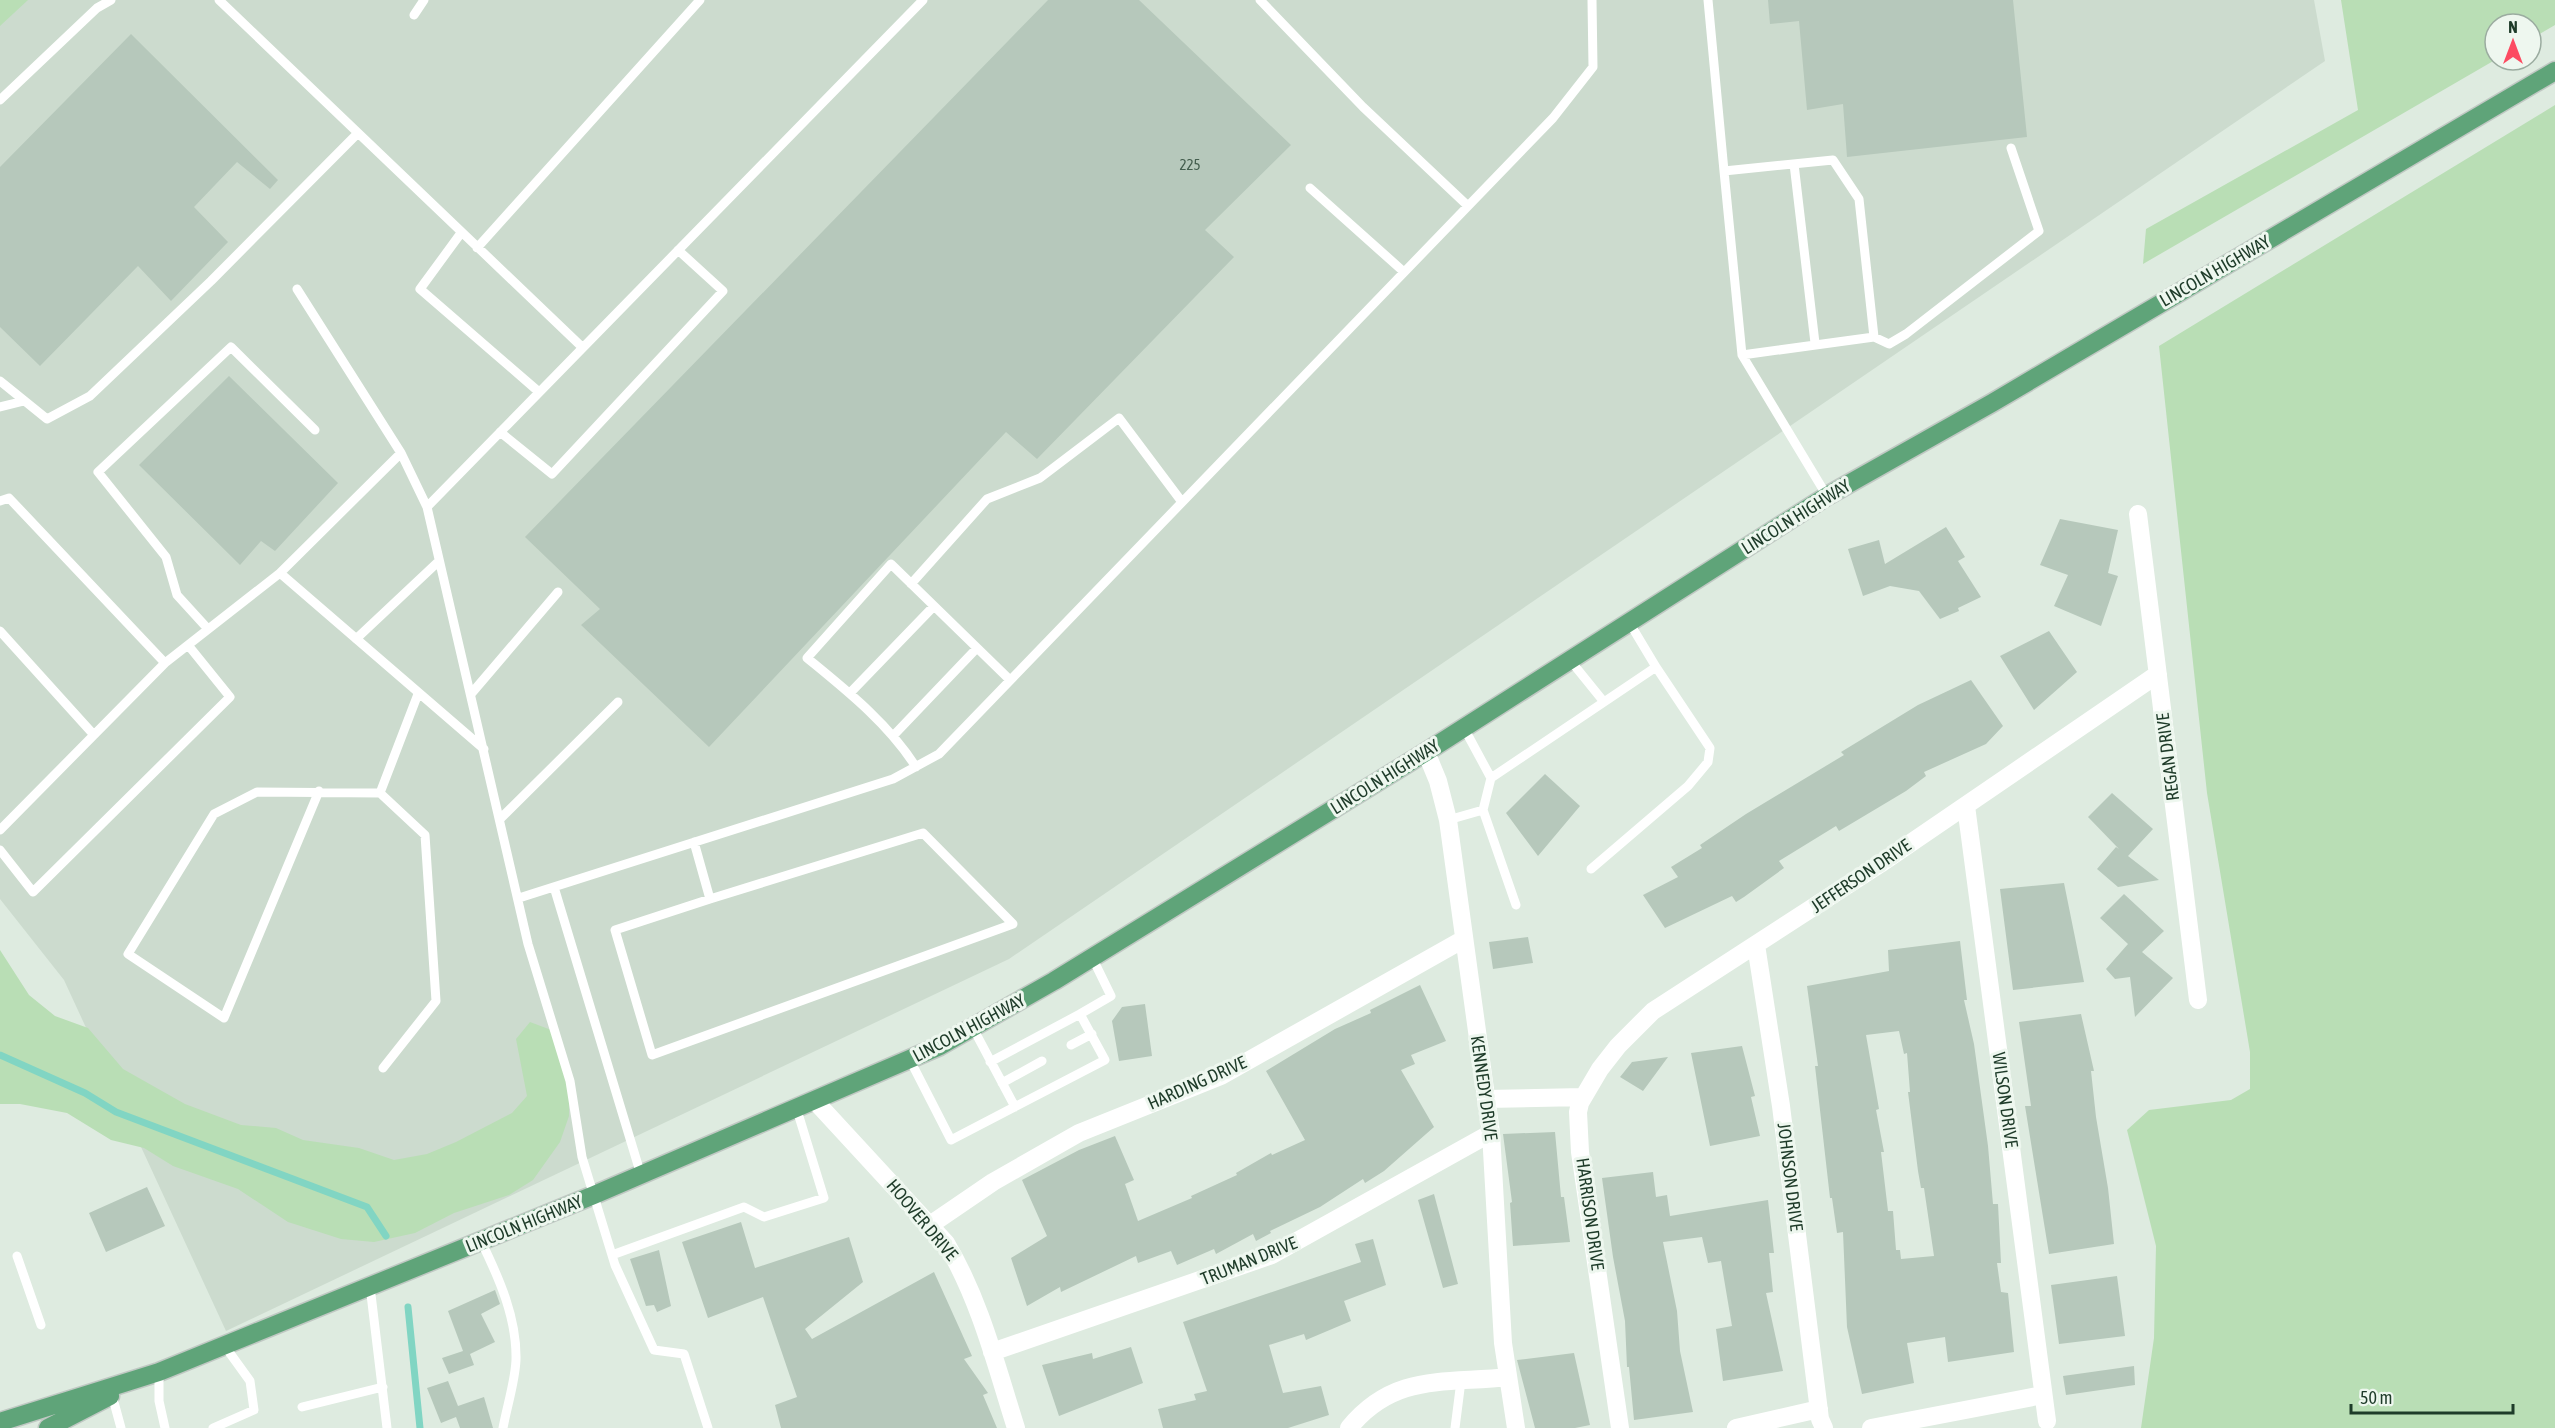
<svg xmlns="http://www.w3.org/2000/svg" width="2555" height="1428" font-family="'Asap Condensed',sans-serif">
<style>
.built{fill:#ccdbce}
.green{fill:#b9deb5}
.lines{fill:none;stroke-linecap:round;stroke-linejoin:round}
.stream{stroke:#81d5c3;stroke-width:7}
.building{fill:#b6c8bb;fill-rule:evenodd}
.primary-casing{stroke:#c0c8c3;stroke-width:21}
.lane{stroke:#fff;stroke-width:9}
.street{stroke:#fff;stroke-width:18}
.primary{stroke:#5fa479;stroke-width:18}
.labels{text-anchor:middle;stroke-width:6;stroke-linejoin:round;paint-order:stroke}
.number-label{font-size:15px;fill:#445e4e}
.street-label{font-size:18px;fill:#1e3b29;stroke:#eef7ef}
</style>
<rect width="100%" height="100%" fill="#deebe0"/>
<!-- built -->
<path class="built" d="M18,0h2296l11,61 -1316,898 -783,372 -162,-351 -64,-81v-883z"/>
<!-- green -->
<path class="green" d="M0,0h28l-28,26z
M2341,0h214v25l-24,14v-15h-36v36l-352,204 3,-35 212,-119z
M2555,105v1323h-414l13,-90 2,-92 -29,-116 22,-20 82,-10 19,-11v-37l-43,-259 -48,-447z
M0,950l29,45 26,21 33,12 35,41 62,35 56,21 35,3 27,12 56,8 35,12 33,-6 29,-12 56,-29 15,-17 -11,-57 14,-17 24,9 15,58v27l-9,26 -27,38 -24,15 -55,18 -39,20 -41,9 -33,-3 -53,-17 -50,-33 -65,-23 -29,-18 -33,-8 -44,-27 -47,-9h-20z"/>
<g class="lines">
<!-- stream -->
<path class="stream" d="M0,1055l85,38 31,19 251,95 19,29
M408,1307l12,121"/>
</g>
<!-- building -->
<path class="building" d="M1048,0h91l152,145 -86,85 29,27 -197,202 -31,-27 -297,315 -128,-122 19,-16 -75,-72z
M1768,0h245l14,137 -180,20 -4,-53 -36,6 -8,-89 -29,3z
M131,34l147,146 -8,9 -33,-27 -43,45 34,35 -57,59 -33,-35 -98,100 -40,-39v-160z
M229,376l109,107 -63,68 -14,-10 -21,24 -101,-100z
M2060,519l58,11 -10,43 10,3 -17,50 -47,-20 14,-31 -28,-10z
M1946,527l19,30 -7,4 23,36 -23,11 1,3 -19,8 -21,-28 -29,-5 -27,10 -15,-47 31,-9 6,24z
M2049,631l28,41 -43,38 -34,-54z
M1971,680l32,46 -17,18 -62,28 2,4 -20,15 -67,40 -3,-5 -57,35 5,7 -40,29 -8,5 -4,-6 -67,32 -22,-33 35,-18 -7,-10 31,-19 -2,-3 46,-31 98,-59 -3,-3 77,-47z
M1545,774l35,32 -42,50 -32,-43z
M2112,793l41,36 -25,27 31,24 -41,7 -21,-18 19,-22 3,2 -31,-32z
M2064,883l20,99 -71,8 -13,-101z
M2124,894l40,37 -22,21 31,26 -38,39 -5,-40 -15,2 -9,-10 22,-25 -28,-26z
M1528,937l5,26 -40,6 -4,-27z
M1960,941l7,59h-3l10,44 14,102 5,58h5l3,59h-4l4,29 7,1 6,59 -66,10 -3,-25 -38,6 7,40 -52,11 -15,-67 -4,-95 -6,1 -5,-35h-2l-15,-132h3l-11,-80 82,-15 -1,-21zM1899,1031l5,23 3,-1 3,39h-2l10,79 3,17h3l10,68 -33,3 -1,-9h-4l-3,-39h-5l-7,-59h3l-8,-42 3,-1 -13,-74z
M1420,985l26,56 -35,14 4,9 -14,6 33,57 -50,44 -19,12 -2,-4 -43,28 -50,24 1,2 -15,8 -3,-7 -37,20 -2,-5 -37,16 -6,-14 -33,12 -2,-7 -75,36 -1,-5 -33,19 -16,-48 36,-22 -25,-56 57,-30 36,-14 19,44 -9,4 13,37 54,-23 -1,-2 46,-21 -1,-2 35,-20 1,2 33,-15 -39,-69 69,-42 36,-16 -1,-3z
M1145,1004l7,52 -33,5 -7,-40 10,-14z
M2081,1014l13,57h-3l5,46 12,71 6,56 -65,10 -24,-148h6l-12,-84z
M1742,1046l13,50 -4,1 9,39 -50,10 -19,-93z
M1668,1057l-25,34 -23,-14 12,-15z
M1555,1132l6,65h3l6,45 -57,4 -3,-43 2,-1 -9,-68z
M1653,1172l3,25 11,-2 3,21 98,-16 6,53h-5l4,39 -7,1 17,78 -60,10 -7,-52 16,-3 -11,-65 -13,2 -6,-26 -39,5 14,69 3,40 13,61 -59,8 -5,-53h-2l-2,-46 -12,-64 -11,-79z
M147,1187l18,39 -59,26 -17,-39z
M1434,1194l24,90 -15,4 -25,-88z
M741,1222l14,46 94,-31 14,45 -58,47 7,10 122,-67 38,84 -8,3 24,34 -5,2 14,33h-216l-6,-23 22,-8 -34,-100 -55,21 -26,-76z
M1373,1239l13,46 -42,16 7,20 -45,19 -2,-6 -35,11 14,48 38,-7 8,29 -41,13h-125l-5,-19 38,-9 -2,-6 13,-3 -24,-69 178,-60 -6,-18z
M659,1250l12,56 -14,6 -3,-7 -8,1 -16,-47z
M2117,1276l8,60 -66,8 -8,-59z
M495,1290l5,14 -19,10 14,28 -25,12 4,11 -25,9 -7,-16 21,-7 -15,-40z
M1131,1347l12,36 -84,33 -17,-51 50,-12 1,6z
M1574,1353l16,72 -15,3h-40l-18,-68z
M2134,1366l1,19 -69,10 -3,-19z
M448,1381l10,25 26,-9 9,31h-33l-4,-11 -15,6 -14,-35z"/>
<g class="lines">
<!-- primary casing -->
<g class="primary-casing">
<path id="primary" d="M0,1422l159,-50 435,-177 346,-149 114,-65 372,-229 401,-256 165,-93 563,-332
M48,1428l62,-32"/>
</g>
<!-- lane -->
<path class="lane" d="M219,0l363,347
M1260,0l103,107 105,99
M1708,0l16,171
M414,15l10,-15
M0,100l97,-92 14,-8
M1794,164l21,179
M1310,188l94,84
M461,233l-41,56 119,103
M477,248l223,-248
M297,289l104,164 26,54
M1874,337l15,7 17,-10 133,-103 -28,-83
M1742,355l132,-18 -15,-138 -26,-39 -109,11 18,184 85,141
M0,381l47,38 43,-23 121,-115 146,-147
M0,407l24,-6
M500,432l52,42 171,-183 -45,-41
M401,453l-121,120 204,176
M0,501l9,-3 156,165 115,-90
M911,584l76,-85 53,-21 79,-60 63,84
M1629,622l27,45
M208,629l-31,-34 -11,-38 -68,-85 133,-125 84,83
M0,631l94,104
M356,639l83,-78
M1570,660l34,42
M850,693l84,-87
M471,694l87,-102
M1464,728l27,50 165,-111 54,81 -2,14 -20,24 -97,83
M893,736l84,-88
M916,767c-28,-44 -70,-77 -109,-109l84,-94 119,116
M1491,778l-8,32 33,95
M319,791l-95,227 -96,-64 86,-140 43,-22 123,1
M501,818l117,-116
M1448,820l35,-10
M0,830l165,-167
M694,842l16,57 213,-66 90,91 -361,131 -37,-125 95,-31
M0,850l33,42 197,-195 -42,-52
M554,887l87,288
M519,898l374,-119 46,-25 614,-636 40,-51 -1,-67
M973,1028l42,79
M1071,1045l21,-11
M910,1060l41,80 154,-80 -25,-46 31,-18 -19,-39
M990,1062l90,-48
M383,1068l53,-67 -11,-166 -45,-42 38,-99
M1002,1083l40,-22
M481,1241c18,37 36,77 35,119 -1,22 -9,46 -13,68
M612,1255l132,-48 20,10 60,-19 -27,-88
M17,1256l24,69
M370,1286l17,142
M159,1372v29l6,27
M112,1395l9,33
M302,1407l81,-20
M213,1428l41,-18 -4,-29 -26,-36
M708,1428l-24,-74 -30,-4 -39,-85 -33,-108 -12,-76 -42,-137 -101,-437 496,-507
M1455,1428l6,-47"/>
<!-- street -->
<path class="street" d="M2138,514l60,486
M1426,752l12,29 10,39 43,313 12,210 13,85
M1966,806l81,615
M1756,945l25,161 39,313 4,9
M1486,1099l97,-2
M816,1102l130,141c34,57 50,122 70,185
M930,1225l63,-43 86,-49 142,-57 243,-137
M992,1352l280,-97 219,-122
M1349,1428c45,-55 95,-44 159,-51
M1620,1428l-40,-276 -2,-40 2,-9 20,-34 18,-23 35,-35 227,-147 278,-190
M1736,1428l83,-19
M1871,1428l172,-33"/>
<!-- primary -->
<use href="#primary" class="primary"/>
</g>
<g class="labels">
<!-- number labels -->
<g class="number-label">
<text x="1190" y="170">225</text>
</g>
<!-- street labels -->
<g class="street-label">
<text transform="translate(2215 271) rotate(-30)" y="6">LINCOLN HIGHWAY</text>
<text transform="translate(1796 517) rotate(-32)" y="6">LINCOLN HIGHWAY</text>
<text transform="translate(2168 757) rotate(-97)" y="6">REGAN DRIVE</text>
<text transform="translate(1385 777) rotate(-32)" y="6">LINCOLN HIGHWAY</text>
<text transform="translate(1861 876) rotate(-34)" y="6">JEFFERSON DRIVE</text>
<text transform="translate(969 1028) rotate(-28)" y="6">LINCOLN HIGHWAY</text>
<text transform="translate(1197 1083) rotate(-24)" y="6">HARDING DRIVE</text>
<text transform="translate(1484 1088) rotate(82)" y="6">KENNEDY DRIVE</text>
<text transform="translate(2005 1100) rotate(82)" y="6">WILSON DRIVE</text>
<text transform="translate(1790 1177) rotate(83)" y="6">JOHNSON DRIVE</text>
<text transform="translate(1590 1214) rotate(82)" y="6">HARRISON DRIVE</text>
<text transform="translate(922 1220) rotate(50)" y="6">HOOVER DRIVE</text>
<text transform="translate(524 1224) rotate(-22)" y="6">LINCOLN HIGHWAY</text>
<text transform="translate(1249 1261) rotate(-22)" y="6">TRUMAN DRIVE</text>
</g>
</g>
<!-- north arrow -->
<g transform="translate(2513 42)"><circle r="28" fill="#eef7ef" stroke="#9baca0" stroke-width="1.5"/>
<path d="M0-4.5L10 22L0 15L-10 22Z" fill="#fc4b61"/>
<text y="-9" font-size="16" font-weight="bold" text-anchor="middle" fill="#1e3b29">N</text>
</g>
<!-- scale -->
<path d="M2351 1404v9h162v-9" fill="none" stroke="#1e3b29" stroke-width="3"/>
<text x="2360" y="1404" font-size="18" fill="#1e3b29" stroke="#eef7ef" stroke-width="4.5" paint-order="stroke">50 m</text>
</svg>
